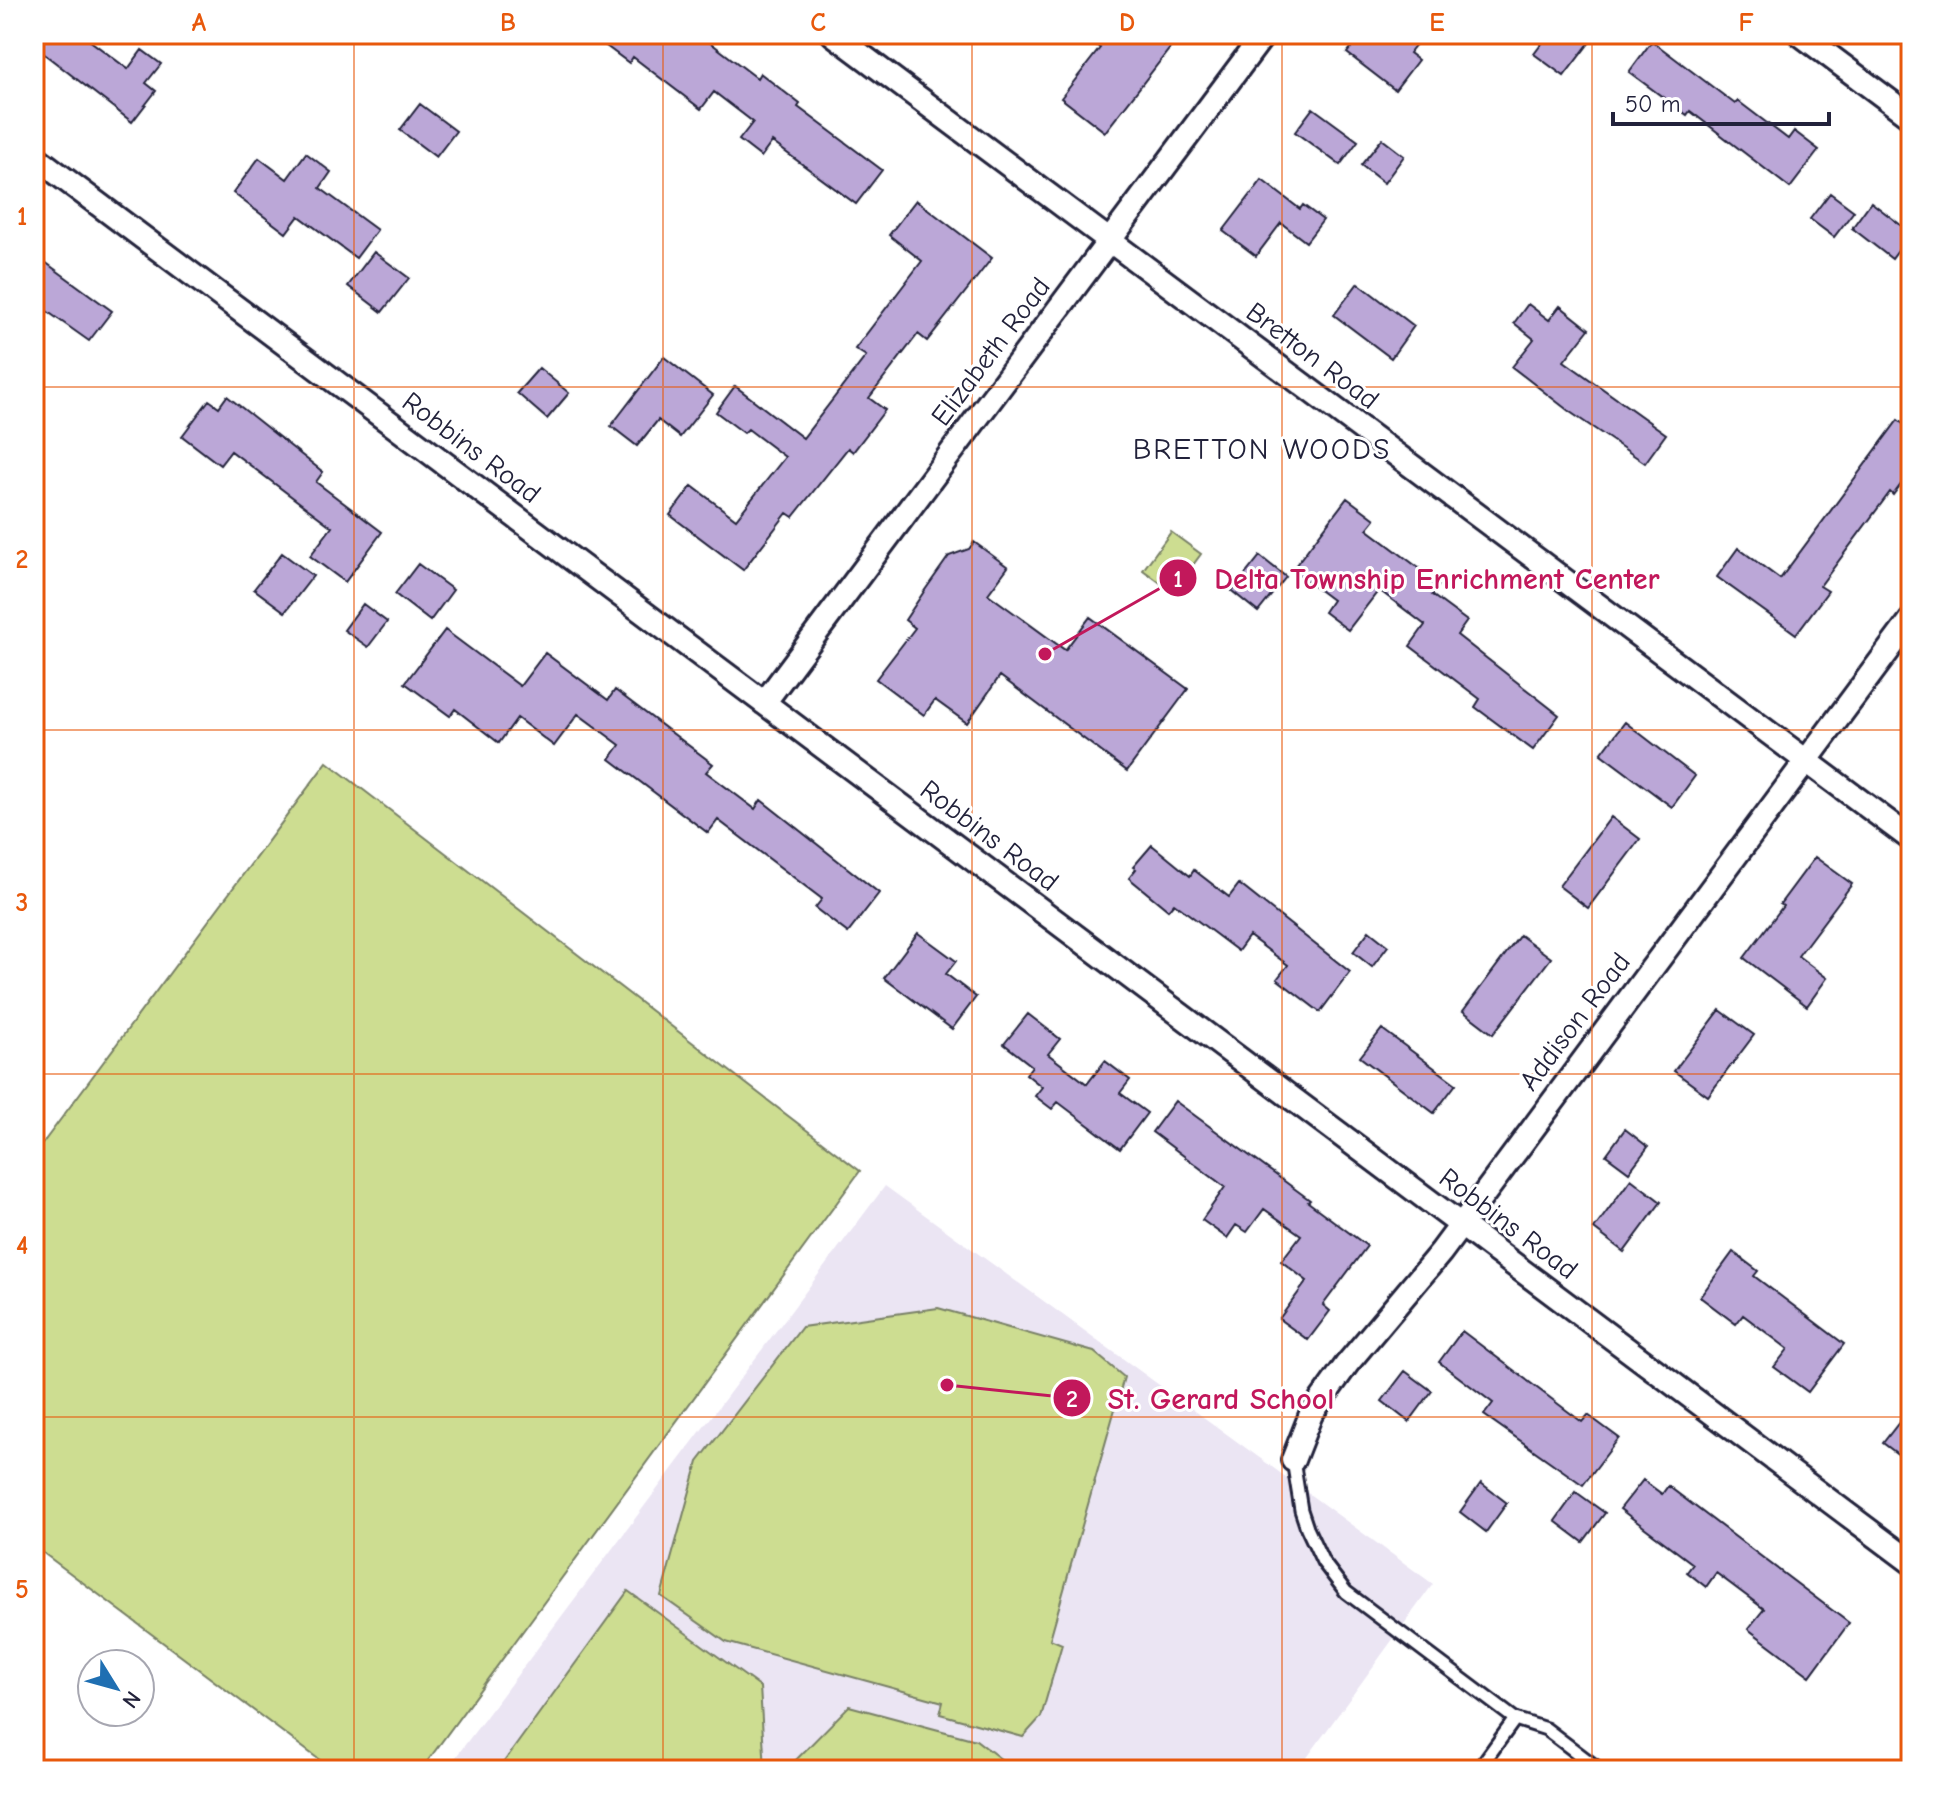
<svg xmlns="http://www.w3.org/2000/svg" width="1945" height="1804" font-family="'Comic Neue',sans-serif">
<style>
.built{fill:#ebe5f3}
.green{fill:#cddd91;stroke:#788066;stroke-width:2}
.building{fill:#bba7d7;stroke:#22223b;stroke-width:2}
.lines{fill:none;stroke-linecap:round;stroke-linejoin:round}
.service-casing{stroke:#22223b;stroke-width:17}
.minor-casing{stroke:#22223b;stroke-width:28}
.service{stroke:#fff;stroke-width:11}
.minor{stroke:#fff;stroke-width:22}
.grid{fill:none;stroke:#e8590c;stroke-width:2;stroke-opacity:0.55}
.labels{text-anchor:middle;stroke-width:6;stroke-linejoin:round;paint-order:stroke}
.street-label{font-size:28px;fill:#22223b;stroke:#fff}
.neighbourhood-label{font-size:30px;letter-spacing:2px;fill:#22223b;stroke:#fff}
.leader{fill:none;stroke:#c2185b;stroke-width:3}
.callout-dot{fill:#c2185b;stroke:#fff;stroke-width:3}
.mark-label{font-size:24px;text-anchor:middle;font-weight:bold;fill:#fff}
.callout-label{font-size:30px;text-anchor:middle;font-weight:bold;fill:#c2185b;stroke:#fff;stroke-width:6;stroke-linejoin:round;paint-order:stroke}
.neatline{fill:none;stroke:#e8590c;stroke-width:3}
.grid-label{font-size:26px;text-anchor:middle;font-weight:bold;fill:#e8590c}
</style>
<rect width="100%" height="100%" fill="#fff"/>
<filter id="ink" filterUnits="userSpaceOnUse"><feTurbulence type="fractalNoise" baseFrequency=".0125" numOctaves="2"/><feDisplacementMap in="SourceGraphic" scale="16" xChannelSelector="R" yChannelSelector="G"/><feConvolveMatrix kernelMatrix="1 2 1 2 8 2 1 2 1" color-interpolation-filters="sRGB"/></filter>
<g filter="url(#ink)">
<!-- built -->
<path class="built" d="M885,1186l548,398 -135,186h-852z"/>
<!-- green -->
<path class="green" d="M1171,532l30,22 -28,38 -30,-22z
M327,762l533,409 -439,599h-88l-299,-224v-391z
M938,1308l156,44 30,25 -74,262 12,5 -21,73 -18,20 -83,-23 3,-12 -217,-60 -65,-46 37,-134 104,-135z
M628,1591l132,96 5,83h-267z
M849,1706l127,34 39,30h-229z"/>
<!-- building -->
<path class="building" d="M34,34h47l47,35 14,-19 19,14 -15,19 10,8 -24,31 -98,-76z
M590,34h109l58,44 3,-5 40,31 -2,3 84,63 -26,34 -84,-62 -11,15 -22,-17 14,-18 -39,-30 -13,17 -68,-52 -4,6z
M1081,34h100l-76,98 -44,-34 39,-50z
M1362,34h62l-15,19 9,7 -23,30 -48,-37z
M1549,34h47l-32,42 -30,-22z
M1652,41l83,63 3,-3 50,38 6,-8 25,19 -29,38 -100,-77 -3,4 -58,-43z
M420,104l36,27 -20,26 -36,-27z
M1313,108l45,33 -18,24 -45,-33z
M1382,139l22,17 -20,27 -23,-18z
M306,153l25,19 -11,16 57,42 -21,28 -57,-42 -13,17 -53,-40 26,-35 28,21z
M1262,180l38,29 3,-4 20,15 -17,22 -25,-19 -25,33 -33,-25z
M1830,193l24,18 -20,26 -24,-18z
M916,200l76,58 -65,83 -9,-7 -49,64 16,12 -32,42 -5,-4 -55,69 -6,-4 -44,57 -73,-55 22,-29 44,33 49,-62 -37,-28 -4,4 -28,-21 19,-26 68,52 63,-82 -11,-7 67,-88 -33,-26z
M1871,202l40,31 -19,26 -40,-31z
M374,252l35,26 -27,34 -34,-26z
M34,254l78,57 -23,30 -55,-39z
M1358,283l56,43 -23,32 -57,-43z
M1528,304l21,16 11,-14 29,23 -25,32 102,73 -21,29 -75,-51 -58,-45 22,-28 -20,-16z
M664,357l49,38 -33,42 -22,-17 -21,26 -26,-20z
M539,368l30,25 -22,26 -30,-26z
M227,396l96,76 -7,10 66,50 -37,50 -35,-26 22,-29 -101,-76 -11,14 -38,-29 27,-36 10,7z
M1898,420l13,10v41l-18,24 -3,-3 -70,94 8,5 -32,43 -79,-57 21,-29 42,31z
M1347,498l28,21 -8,10 73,55 -8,11 35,26 -10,14 102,80 -26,35 -58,-43 5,-8 -70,-53 15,-21 -46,-35 -31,40 -24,-18 8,-12 -40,-30z
M974,542l34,25 -20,27 77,56 25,-33 98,72 -61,82 -127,-95 -33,47 -32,-23 -11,15 -48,-36 39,-51 -10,-8 20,-30 24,-34 20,-7z
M282,553l31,23 -28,36 -31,-23z
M1260,556l26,21 -28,35 -26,-21z
M418,564l35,26 -23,31 -35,-27z
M363,604l24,18 -19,25 -24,-17z
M445,630l75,56 25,-33 63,47 7,-10 98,74 -7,8 49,37 6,-9 118,93 -31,40 -33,-25 7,-9 -104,-79 -10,13 -98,-74 10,-14 -42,-31 -24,32 -37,-28 -18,25 -44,-34 -5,7 -45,-33z
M1625,722l70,54 -23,31 -71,-53z
M1611,817l29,22 -52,69 -29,-22z
M1152,845l38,31 4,-6 35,27 10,-13 111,88 -30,40 -43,-33 11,-14 -39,-29 -11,15 -64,-48 -6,7 -39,-32 7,-9 -3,-2z
M1815,857l37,27 -54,72 29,22 -20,28 -63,-48 39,-52 -3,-2z
M1369,931l19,15 -16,21 -19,-15z
M918,933l38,28 -10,13 30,23 -24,32 -68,-51z
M1520,935l31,23 -58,76 -30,-23z
M1720,1010l34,25 -46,61 -34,-25z
M1028,1014l32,25 -12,15 39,30 18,-23 25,19 -10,13 27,20 -27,36 -62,-47 -6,7 -17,-13 7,-9 -16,-13 6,-8 -28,-22z
M1382,1029l74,55 -22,29 -74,-56z
M1175,1101l135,99 -2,2 59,44 -44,59 7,6 -22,29 -29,-21 28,-38 -26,-20 20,-26 -37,-26 -17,23 -11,-7 -9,13 -25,-18 23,-33 -73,-55z
M1625,1129l23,18 -19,25 -23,-17z
M1631,1179l30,23 -37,50 -30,-23z
M1733,1252l25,19 -4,5 90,68 -36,48 -34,-25 14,-18 -45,-34 -7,9 -36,-27z
M1462,1331l120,91 6,-7 31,23 -36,47 -99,-70 9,-12 -54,-41z
M1405,1371l27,20 -23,31 -27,-21z
M1911,1407v57l-28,-21z
M1643,1480l19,14 6,-8 181,137 -39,53 -62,-47 16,-20 -48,-36 -10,14 -19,-15 6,-8 -73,-55z
M1481,1483l26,20 -21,29 -26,-20z
M1576,1492l29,21 -22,29 -28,-21z"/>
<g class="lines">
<!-- service casing -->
<g class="service-casing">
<path id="service" d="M1293,1460l8,50 6,18 16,34 23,30 169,127 -37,51
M1515,1719l31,10 54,41"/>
</g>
<!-- minor casing -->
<g class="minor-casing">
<path id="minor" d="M833,34l1078,805
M1800,34l111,83
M34,156l1877,1406
M764,703l500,-669
M1293,1460l18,-46 36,-50 94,-112 470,-632"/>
</g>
<!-- service -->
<use href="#service" class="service"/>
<!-- minor -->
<use href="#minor" class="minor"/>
</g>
</g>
<!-- grid -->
<path class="grid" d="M354,34v1736M663,34v1736M972,34v1736M1282,34v1736M1592,34v1736M34,387h1877M34,730h1877M34,1074h1877M34,1417h1877"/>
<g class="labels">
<!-- street labels -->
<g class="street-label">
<text transform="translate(990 351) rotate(-53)" y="10">Elizabeth Road</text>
<text transform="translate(1313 355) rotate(37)" y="10">Bretton Road</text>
<text transform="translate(472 447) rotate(37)" y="10">Robbins Road</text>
<text transform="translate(990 835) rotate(37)" y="10">Robbins Road</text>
<text transform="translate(1574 1021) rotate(-53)" y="10">Addison Road</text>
<text transform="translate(1509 1223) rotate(37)" y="10">Robbins Road</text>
</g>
<!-- neighbourhood labels -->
<g class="neighbourhood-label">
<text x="1262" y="459">BRETTON WOODS</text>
</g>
</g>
<!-- callouts -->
<path class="leader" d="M1045 654L1178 578M947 1385L1072 1398"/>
<g class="callout-dot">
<circle cx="1045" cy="654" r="8"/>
<circle cx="947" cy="1385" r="8"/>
<circle cx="1178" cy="578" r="20"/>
<circle cx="1072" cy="1398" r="20"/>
</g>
<g class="mark-label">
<text x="1178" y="587">1</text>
<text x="1072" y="1407">2</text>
</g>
<g class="callout-label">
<text x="1437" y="589">Delta Township Enrichment Center</text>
<text x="1221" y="1409">St. Gerard School</text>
</g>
<!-- margin -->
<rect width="1945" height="1804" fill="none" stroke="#fff" stroke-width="88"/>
<!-- north arrow -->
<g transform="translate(116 1688) rotate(127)"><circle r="38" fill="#ffffff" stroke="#a7a7b1" stroke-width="2"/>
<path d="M0-6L14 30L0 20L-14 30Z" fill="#1f6fb2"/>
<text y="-12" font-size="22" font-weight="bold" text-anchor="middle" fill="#22223b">N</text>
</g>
<!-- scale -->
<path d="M1613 112v12h216v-12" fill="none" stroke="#22223b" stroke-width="4"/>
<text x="1625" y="112" font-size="24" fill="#22223b" stroke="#ffffff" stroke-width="6" paint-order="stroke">50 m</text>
<rect x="44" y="44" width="1857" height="1716" class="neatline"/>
<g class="grid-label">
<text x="199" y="31">A</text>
<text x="508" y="31">B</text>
<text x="818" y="31">C</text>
<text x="1127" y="31">D</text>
<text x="1437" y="31">E</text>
<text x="1746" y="31">F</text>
<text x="22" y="225">1</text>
<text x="22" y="568">2</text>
<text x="22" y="911">3</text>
<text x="22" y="1254">4</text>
<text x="22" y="1598">5</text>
</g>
</svg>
